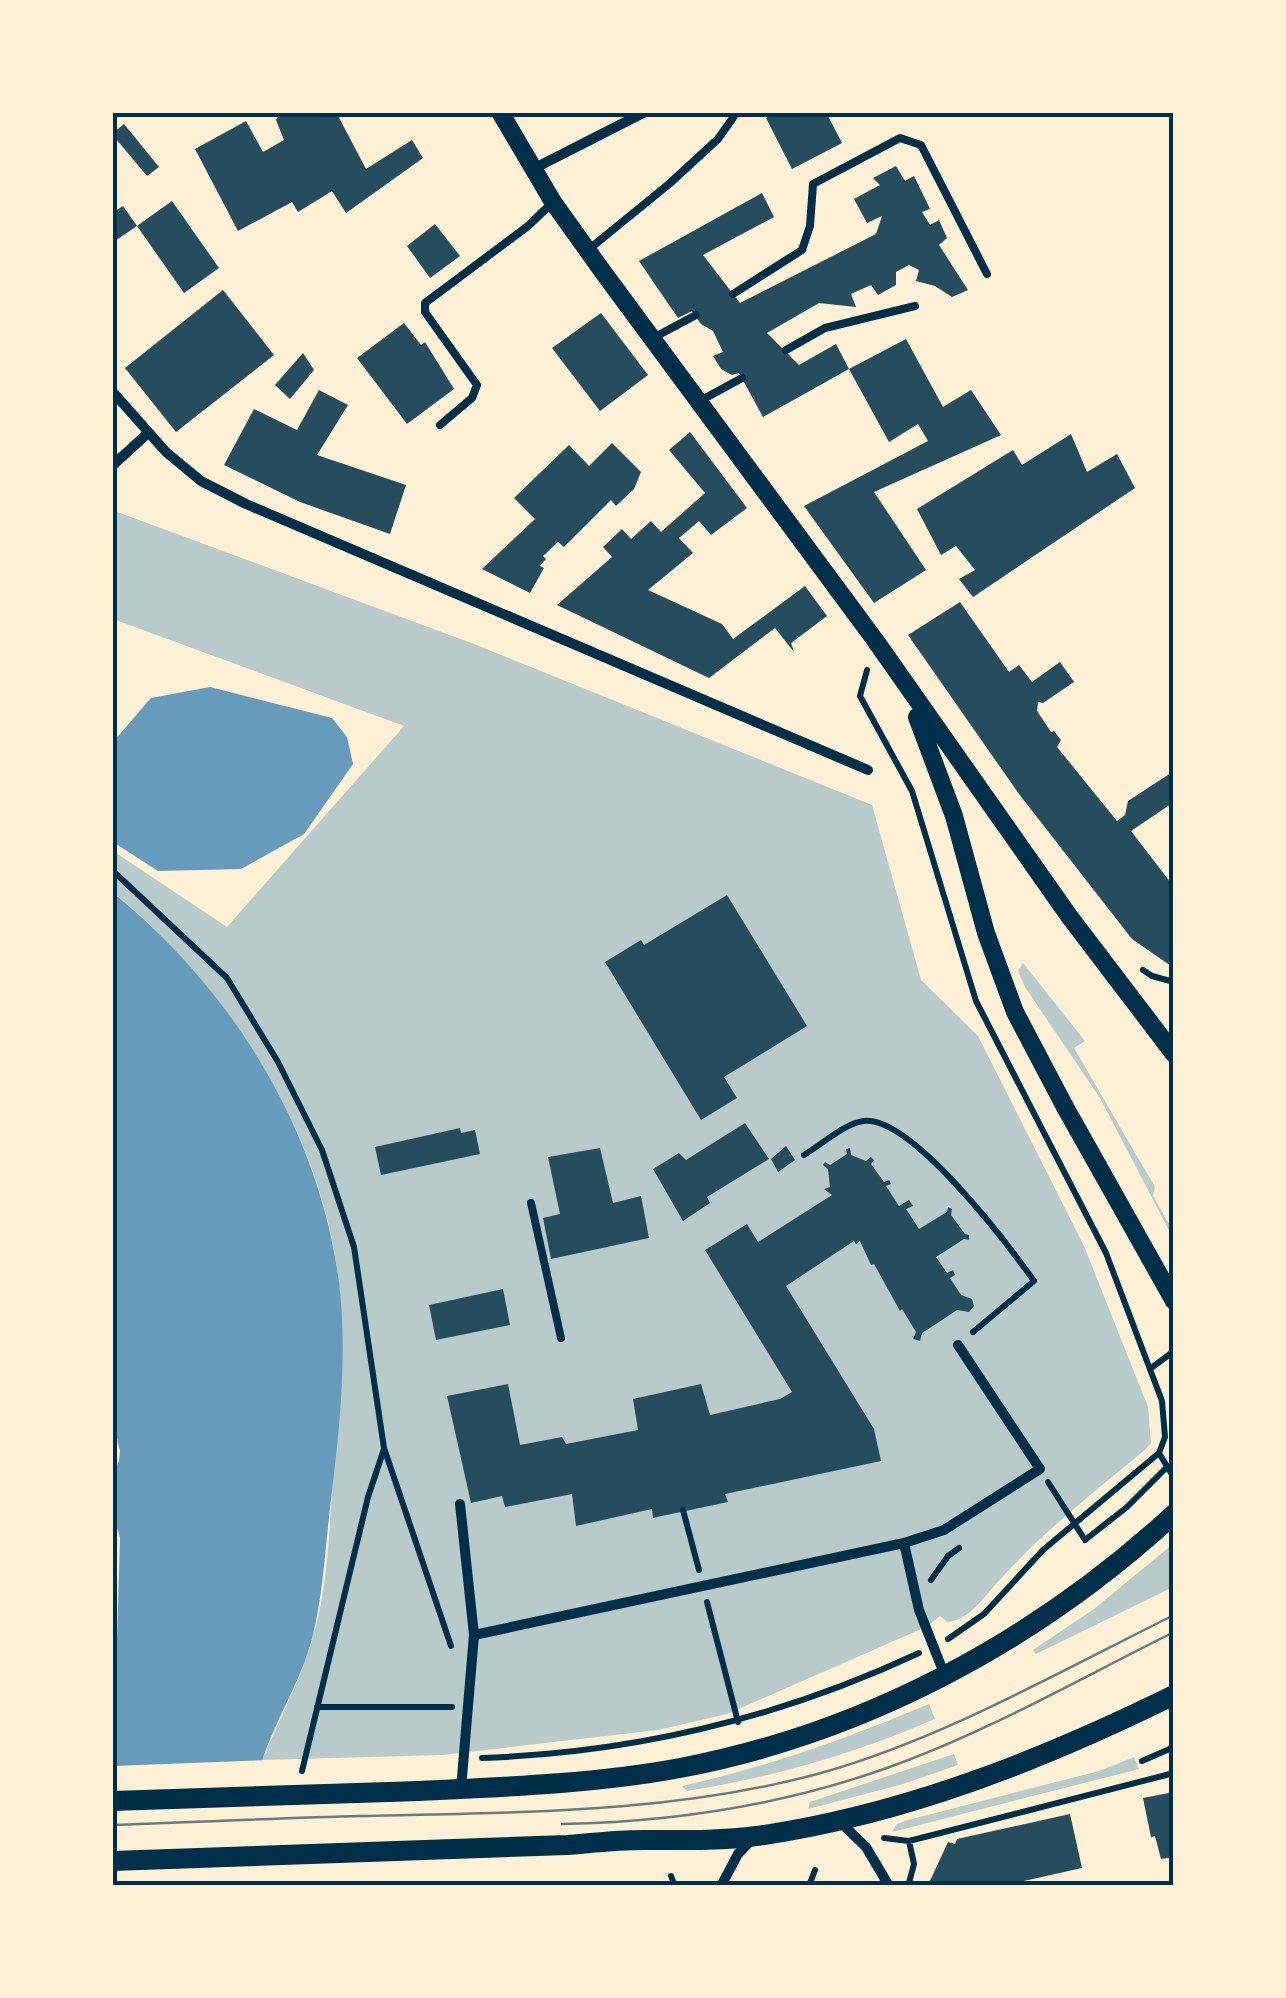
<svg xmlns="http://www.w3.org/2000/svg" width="1286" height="1998" font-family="'Fira Sans',sans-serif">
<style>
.green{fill:#b9caca}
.water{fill:#669bbc}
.pier{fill:#fdf0d5}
.building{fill:#264d5e}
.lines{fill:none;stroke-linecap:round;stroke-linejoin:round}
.path{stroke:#003049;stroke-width:6}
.service{stroke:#003049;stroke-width:8}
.minor{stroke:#003049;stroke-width:10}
.tertiary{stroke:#003049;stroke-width:18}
.secondary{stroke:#003049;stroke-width:20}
.tram{stroke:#657d81;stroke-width:2.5}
.neatline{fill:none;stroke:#003049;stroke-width:4}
</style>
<rect width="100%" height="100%" fill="#fdf0d5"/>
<!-- green -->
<path class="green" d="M112,510l362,134 398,161 49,175 57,56 106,210 64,161 3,36 -5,6c-53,44 -105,84 -151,136 -13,15 -28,36 -48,37l-7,-6 -12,10 -201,88 -69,16 -216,25 -180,5c17,-39 37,-78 50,-119 18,-60 18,-127 22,-189 5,-56 10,-111 5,-167 -15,-151 -112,-299 -226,-393v-41l114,76 177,-201 -291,-107z
M1023,963l62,78 -11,7 81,139 -2,9 20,35v7l-73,-140 -75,-111 -7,-16z
M1173,1544v43l-137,67 -3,-4 61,-41z
M929,1704l6,15c-81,35 -161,58 -248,72l-5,-5c86,-19 166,-48 247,-82z
M954,1754l4,11 -55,19 -95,25 2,-7z
M1134,1757l5,12 -247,63 5,-8 11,-4 191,-49z"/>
<!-- water -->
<path class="water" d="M210,687l122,31 15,19 6,27 -49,70 -63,35 -83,2 -45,-29v-100l38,-44z
M112,892c119,96 207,237 227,390 9,74 0,152 -9,226 -5,43 -7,85 -17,127 -11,45 -37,83 -51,126 -14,40 -22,83 -33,124h-116l-1,-194 4,-16 4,-137 -2,-8 -6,-4 1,-53 6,-12 1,-10 -8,-34z"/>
<!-- pier -->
<path class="pier" d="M267,1760l-33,126 -122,-1 1,-119z"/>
<!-- building -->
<path class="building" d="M281,112h55l30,57 46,-29 11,18 -77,55 -14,-22 -34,21 -6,-10 -54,29 -43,-82 51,-28 17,31 21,-12 -8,-20z
M776,112h50l16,31 -50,26 -26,-51z
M124,124l35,43 -12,9 -35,-42z
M896,166l9,15 9,-5 16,33 -8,3 8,13 9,-5 8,18 -8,7 29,45 -16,7 -17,-11 -19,-5 3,-11 -10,-5 -13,7v13l-18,10 -7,-10 -20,9 5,13 -37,-4 -52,30 32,32 37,-21 13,25 -86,48 -24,-44 -7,2 -11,-6 -8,-13 10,-4 -10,-21 -12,-7 -9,-13 -14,7 -39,-57 123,-68 12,24 -71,38 37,48 136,-69 6,-18 -15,7 -13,-24 26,-14 -7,-7z
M172,201l47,67 -35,25 -47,-67z
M123,206l14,20 -25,17v-30z
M435,224l25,32 -30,22 -23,-32z
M223,290l51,65 -98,77 -51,-64z
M601,313l47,62 -48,36 -48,-63z
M404,323l17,22 4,-3 29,47 -47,35 -50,-66z
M906,339l37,68 28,-17 30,45 -127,57 52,78 -52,33 -70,-97 124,-65 -10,-17 -29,18 -40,-73z
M303,353l11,17 -24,29 -15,-14z
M319,390l29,15 -31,50 89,30 -16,49 -90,-32 -76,-37 30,-56 43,21z
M690,432l57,76 -36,27 -12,-14 -20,17 14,15 -45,37 74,34 11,15 72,-53 22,30 -36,27 3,9 -19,-24 -66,50 -152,-73 55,-48 -9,-10 19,-18 9,10 20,-18 10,11 44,-39 -36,-43z
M1071,434l16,38 30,-18 18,34 -162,109 -14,-18 16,-9 -19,-24 -15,9 -24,-46 96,-59 9,15z
M612,443l29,29 -7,17 -18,17 -5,-6 -47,47 -6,-5 -15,14 3,3 -6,7 4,2 -14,25 -48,-24 53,-50 -21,-21 55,-53 20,21z
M960,602l49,70 10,-7 13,17 28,-20 14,20 -31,21 -5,-1 -1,9 14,21 3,-1 7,9 -4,7 60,74 8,-6 3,-14 46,-30v31l-43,29 43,56v81l-42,-29 -113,-145 -111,-159z
M727,895l80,131 -83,51 13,21 -36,22 -96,-158 36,-22 3,5z
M745,1123l24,36 -62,38 3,6 -27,18 -30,-52 26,-16 7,7z
M460,1128l1,5 14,-3 5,24 -99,21 -6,-28z
M786,1146l9,14 -17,12 -7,-13z
M600,1148l13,55 28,-7 8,42 -98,21 -8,-41 17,-4 -12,-57z
M850,1148l1,7 15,6 5,-4 3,3 -3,4 13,18 5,-2 2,4 -5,2 13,20 10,-6 4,6 -7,3 13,20 28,-17 1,-5 4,2 -1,6 14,19 4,1v5l-5,-1 -28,18 11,16 6,-3 2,5 -5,3 11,17 11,4 2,7 -5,6 -12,-2 -15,10 -20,13 -2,8 -7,-2 3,-7 -14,-23 -2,2 -26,-47 -3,1 -11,-24 -4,3 -2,-3 -68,45 88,143 7,32 -156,33 3,8 -71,15 -4,1 -1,-9 -76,17 -4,-32 -67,13 -3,-11 -31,7 -24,-107 61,-12 12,61 42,-8 4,7 72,-14 -5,-31 68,-15 9,31 70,-16 12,-7 -87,-142 42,-26 11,18 74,-47 -8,-6 6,-2 -2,-18 -5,-4 2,-3 5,3 17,-11 -1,-5z
M503,1289l7,36 -74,15 -7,-35z
M1174,1792v65l-13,2 -6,-23 -4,1 -8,-39z
M1070,1814l12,54 -81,18 -72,-3 19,-41 7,2 2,-5z"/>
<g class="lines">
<!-- path -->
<path class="path" d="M867,670l-7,26 52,95 64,210 130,252 56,148 3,36 -6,16 -116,97 -59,64 -36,25
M112,870l115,108 51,84 44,88 32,97 30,201 67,198
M1143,970l9,6 22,6
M804,1155c17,-10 41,-32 60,-34 47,-5 143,122 170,160l-61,51
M1150,1369l24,-18
M1159,1453l15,25
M1048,1482l37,58 42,-33 40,-40
M683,1510l16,60
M931,1580l17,-24 11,-8
M707,1602l31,120
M317,1707h135
M482,1758c153,-5 298,-40 437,-105
M1142,1761l32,-14
M302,1771l66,-274 16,-48
M884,1838l25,3 265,-68
M671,1876l4,10
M909,1883l5,-19 -5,-23
M809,1886l6,-16"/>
<!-- service -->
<path class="service" d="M588,250l81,-66 49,-45 19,-27
M733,294l69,-44 8,-24 3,-42 87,-46 21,7 66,129
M653,338l43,-23
M786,350l39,-22 90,-22
M698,402l44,-24
M440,425l32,-27 5,-13 -52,-73v-9l103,-77 25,-24
M531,1203l30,135"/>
<!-- minor -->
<path class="minor" d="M533,169l112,-57
M112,391l54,61 35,29 45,23 622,266
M112,466l36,-33
M460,1504l14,131 -13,154
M904,1543l15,67 26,66
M474,1635l430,-92 40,-13 96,-61 -82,-124
M840,1822l26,25 23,39
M721,1886l17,-32 16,-17"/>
<!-- tertiary -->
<path class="tertiary" d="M500,112l53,90 50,70 272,368 194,276 105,138
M917,717l37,99 32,117 29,79 50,95 109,194"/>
<!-- secondary -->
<path class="secondary" d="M112,1801c102,-3 203,-6 304,-10 89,-4 177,-7 264,-23 185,-35 356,-127 494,-254
M112,1861l455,-16c25,-2 51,-5 76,-5 38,0 76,1 114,-4 146,-21 285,-76 417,-141"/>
<!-- tram -->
<path class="tram" d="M562,1824c111,-2 217,-18 322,-55 100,-35 195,-90 290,-137
M112,1825c84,-3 167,-7 250,-9 155,-4 309,-2 459,-43 121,-34 240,-102 353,-158"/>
</g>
<!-- border -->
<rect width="1286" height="1998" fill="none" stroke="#fdf0d5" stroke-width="230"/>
<rect x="115" y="115" width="1056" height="1768" class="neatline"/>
</svg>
